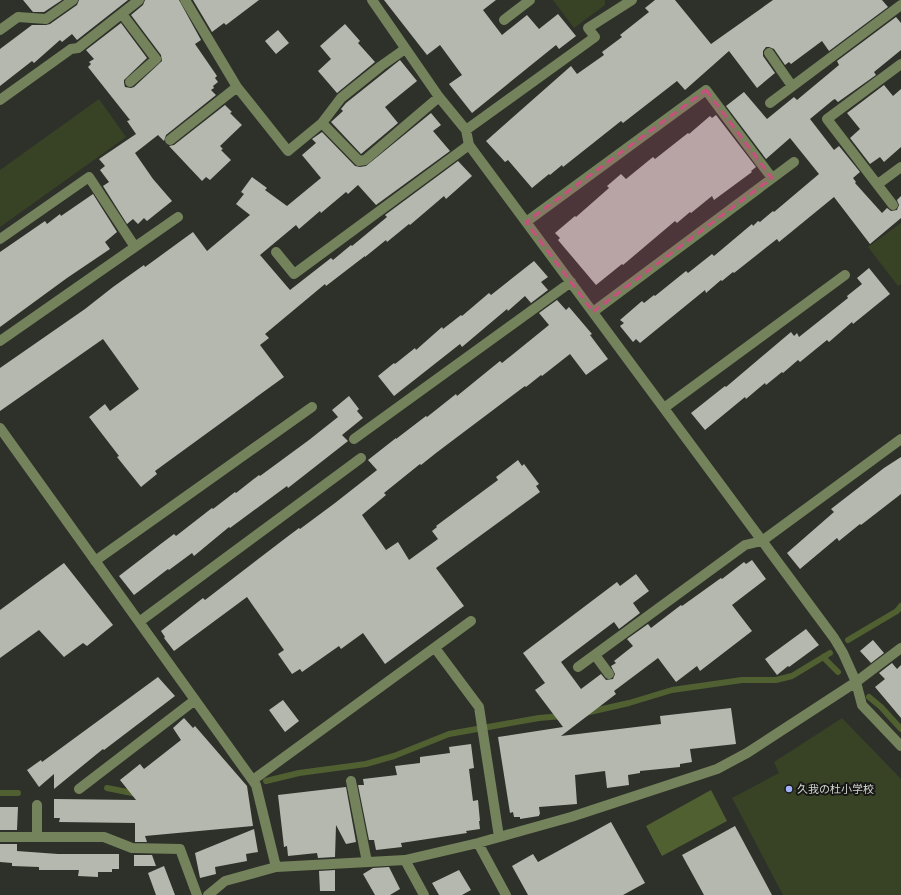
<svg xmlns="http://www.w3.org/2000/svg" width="901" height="895" font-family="'Roboto Serif','Noto Sans JP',serif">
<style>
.green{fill:#384326}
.water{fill:#506031}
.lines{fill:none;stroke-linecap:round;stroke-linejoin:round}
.stream{stroke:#506031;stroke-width:6}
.building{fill:#b4b8af}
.minor{stroke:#74835c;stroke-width:10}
.marked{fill:#c7507e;fill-opacity:0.2;stroke:#c7507e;stroke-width:3;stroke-dasharray:8 5;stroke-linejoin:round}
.poi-dot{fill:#a3b2fd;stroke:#171815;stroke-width:1.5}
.labels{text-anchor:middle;stroke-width:4;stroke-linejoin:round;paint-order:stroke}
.poi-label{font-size:11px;fill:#d2d4cf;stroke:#171815;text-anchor:start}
</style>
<rect width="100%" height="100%" fill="#2e302a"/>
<!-- green -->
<path class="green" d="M553,0h52v5l-31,23z
M99,99l27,38 -126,90v-57z
M901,223v61l-3,2 -30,-39z
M842,718l59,61v116h-118l-51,-97 47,-25 -5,-11z"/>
<!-- water -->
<path class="water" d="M711,790l16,31 -65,35 -16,-30z"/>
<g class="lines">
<!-- stream -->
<path class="stream" d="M848,640l49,-29 4,-5
M823,657l15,15
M869,697l12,10 20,22
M585,713l44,-10 43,-13 70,-10h34l16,-4 38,-23
M266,781l33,-8 67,-9 28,-8 55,-22 90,-16 23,-2
M107,788l30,6
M0,793h18"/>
</g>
<!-- building -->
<path class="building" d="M23,0h39l-18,12h-11z
M79,0h49l-51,40 -5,-6 -10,8 -2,-2 -26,23 -2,-2 -32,25v-37l32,-24h14l4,-1 27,-19z
M145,0h34l22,40 -6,4 22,32 -2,2 3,4 -5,4 1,2 -3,2 5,5 -50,40 -2,6 -6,-6 -23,18 18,26 19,22 -25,20 -3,-3 -6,6 -5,-5 -6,5 -24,-38 6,-4 -9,-12 5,-4 -6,-7 37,-25 -9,-13 3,-1 -42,-53 3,-3 -2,-2 5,-3 -8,-9 35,-27 26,35 -23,22v3l1,4 6,1 3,-1 28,-26 -1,-6 -30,-40 12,-10z
M193,0h66l-33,25 -2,-2 -12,9z
M384,0h112l-13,10 19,25 25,-20 12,14 19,-15 18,22 -17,13 -3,-4 -84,68 -23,-29 13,-9 -22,-30 -13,10z
M655,0h20l36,44 62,-44h109l6,7 -59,44 -7,-10 -31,23 -2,-2 -4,3 -11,-16 -5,-2h-3l-3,4v5l12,17 -18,15 -28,-37 -44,39 -8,-9 -54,42 -2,-2 -58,46 -1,-2 -12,10 -1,-1 -17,14 -24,-28 -3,2 -19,-21 85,-75 6,8 27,-19 -2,-3 20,-15 -2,-2 29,-23 -4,-4z
M896,17l5,6v27l-27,22 2,3 -38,27 -3,-3 -2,1 -23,19 24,31 5,-4 21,26 -7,6 3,4 -1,1 27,30 5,-5 4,3 6,-1 2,-5 -2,-5 4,-4v22l-31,26 -36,-47 -55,45 -2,-3 -43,34 -1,-1 -11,9 -1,-1 -15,13 -1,-3 -65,53 -4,-4 -3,3 -13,-16 4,-3 -4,-3 22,-19 2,2 10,-8 1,1 31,-25 2,2 24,-19 2,2 38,-32 1,2 5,-5 2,1 13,-11 1,1 45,-38 -29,-36 -24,21 -40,-53 18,-14 23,27 27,-22 3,3 42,-35 -2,-4z
M345,24l15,17 -2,2 17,19 -38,31 -19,-22 13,-12 -11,-13z
M278,30l11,13 -13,11 -11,-13z
M400,60l17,21 -32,26 13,16 -37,31 -30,-32 12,-11 -2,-2 5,-6z
M884,85l9,11 8,-7v58l-17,15 -4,-5 -10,7 -20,-26 10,-9 -13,-16z
M225,105l7,7 -2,1 12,12 -22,21 3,3 -2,1 10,10 -21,20 -4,-3 -4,4 -33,-35 5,-1z
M431,113l10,12 -8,6 17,20 -74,54 -18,-20 -10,9 -2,-2 -25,21 -1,-2 -21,18 -3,-4 -36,30 30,35 41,-32 2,2 18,-15 1,1 35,-29 -2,-2 73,-54 14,15 -26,23 -2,-3 -34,29 -1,-1 -22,18 -1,-2 -21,17v-1l-39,30 -1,-2 -60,50 4,4 -9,7 24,32 -129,94 2,3 -16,13 -24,-30 2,-1 -30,-39 16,-13 5,7 29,-22 -36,-50 -103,72v-43l85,-59 28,-22 31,-22 1,2 48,-35 14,19 43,-36 -14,-11 8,-10 -3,-2 11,-15 15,11 -2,2 22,16 34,-28 -19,-23 14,-12 -4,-4 10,-7 33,34 5,1 6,-1z
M716,115l40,52 -5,4 1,1 -38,28 -2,-4 -21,17 -1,-1 -13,11 -2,-2 -52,44 -1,-1 -26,21 -38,-45 2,-2 -5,-5 20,-17 1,1 33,-29 -2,-2 14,-12 5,5 27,-22 2,2 33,-26 1,1 21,-18 2,2z
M93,194l24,38 -12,10 5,7 -43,29 -67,49v-75l45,-31 2,3 13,-10 1,2z
M534,261l14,16 -7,5 7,8 -17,13 -6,-7 -17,15 -1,-2 -45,38 -2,-3 -66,52 -16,-20 16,-13 1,1 20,-16 1,2 26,-23 1,2 18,-14 1,1 27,-23 2,2z
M869,268l21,26 -37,30 -1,-2 -23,20 -2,-2 -27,22 -2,-2 -15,13 -1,-1 -16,13 -1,-2 -19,16 -1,-2 -40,33 -14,-17 34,-27 1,1 65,-55 3,4 3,-3 2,4 49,-39 -1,-2 15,-12 -5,-6z
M557,300l9,10 3,-3 23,27 -2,1 18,24 -22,16 -16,-21 -28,22 -1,-1 -15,12 -1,-1 -89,67 -15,12 -1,-1 -36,29 2,2 -24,20 24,35 12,-8 11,18 29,-21 -6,-8 5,-4 -1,-1 62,-46 -2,-3 22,-17 4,6 2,-2 15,20 -3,2 4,6 -104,76 28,38 -79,58 -22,-31 -22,16 -2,-3 -37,26 -2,-3 -8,5 -14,-20 6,-4 -37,-53 -73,54 -10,-13 1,-1 -4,-6 42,-33 2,2 82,-63 12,-9 1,1 35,-26 42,-33 -9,-10 28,-22v1l30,-23 1,1 29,-23 1,2 43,-35 2,2 47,-38 -10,-12z
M349,396l10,13 -2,2 6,7 -21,17 6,6 -60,47 -1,-2 -57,42 -1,-1 -35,29 -2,-3 -23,17 -1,-1 -34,26 -15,-19 43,-33 12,-9 2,2 36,-28 1,1 22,-17 1,1 23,-18 1,1 49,-36 29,-23 -6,-7z
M901,457v37l-40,31 -1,-1 -21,17 -2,-3 -37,31 -13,-16 47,-41 -3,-3 53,-41z
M752,560l14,19 -34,26 20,26 -52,40 -3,-5 -21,16 -18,-24 -44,33 2,3 -55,42 100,-12 -1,-8 71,-8 5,36 -46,5 2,13 -12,2v3l-40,4v2l-12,2 1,10 -22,3 -2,-17 -30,4 2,29 -38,3 1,7 -1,1v1l-19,3v-2h-6l-1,-5 -3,1 -12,-76 65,-10 -28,-37 10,-7 -22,-30 94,-71 3,4 16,-12 13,17 -16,12 7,10 -21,16 -5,-7 -53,40 20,27 20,-15 5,6 7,-1 2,-5 -4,-8 5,-3 -2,-2 19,-15 -6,-7 21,-15 3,4 30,-23 1,1 39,-28 1,1 22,-17 2,2z
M64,563l49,62 -26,21 -4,-3 -19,14 -25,-27 -39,28v-48z
M806,629l13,16 -30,22 -1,-1 -11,9 -12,-16z
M873,640l11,13 -13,10 -11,-12z
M892,663l5,6 4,-4v53l-26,-31 10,-8 -6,-6z
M158,677l17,19 -71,54 -1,-1 -49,40v-15l-15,13 -12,-17 14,-10 1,2z
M283,700l16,21 -14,11 -16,-22z
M184,718l9,10 2,-2 52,60 6,40 -108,10 2,6h-12v-19l-76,-1 1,-4h-6v-19l82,1 -16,-20 20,-16 4,5 37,-29 -8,-12z
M471,744l3,24 -5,1 4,32 5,-1 2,21h-1l1,8 -14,2 1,2 -66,10 1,4 -26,3 -2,-10h-5l-11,-55h6l-1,-6 34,-4 -2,-9 25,-3v-6l30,-4 -1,-6z
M346,787l10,55 -10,2 -10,-19 -1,32 -17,1 -1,-5 -29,3 -1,-10 -3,1 -6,-52z
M0,807h18l-1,23h-17z
M611,822l34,61 -22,12h-95l-16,-29 21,-12 5,8z
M735,826l37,69h-68l-22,-40z
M254,829l4,23 -12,2 1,7 -32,6 1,7 -16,4 -5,-25z
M0,844h17v7l41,3h61v15h-7v3h-14v5l-20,-1 1,-6h-40v-3l-27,-1v-3l-12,-1z
M134,855h18l4,11h-22z
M164,866l11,29h-19l-8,-22z
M389,867l11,22 -10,6h-15l-12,-21 10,-6z
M335,870v21h-15l-1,-20z
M459,870l12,20 -9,5h-23l-7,-12z"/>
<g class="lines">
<!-- minor -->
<path class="minor" d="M185,0l52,87 51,64 34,-28 19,-25 40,-32 24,-17
M372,0l67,97 27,33 3,15 365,493 9,15 13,29 6,23 39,41
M122,14l34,45 -26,23
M504,20l26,-20
M0,30l18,-13 28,2 27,-19
M769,53l23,33
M0,100l71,-51 7,-1 61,-48
M770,103l131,-98
M322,123l37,38 6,-1 74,-63
M466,130l129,-93 -7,-9 44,-28
M170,140l67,-53
M878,184l23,-17
M893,205l-66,-86 74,-55
M526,222l180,-132 66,88
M0,239l89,-62 46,70
M276,252l18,22 175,-129
M593,312l201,-150
M0,341l178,-124
M664,408l181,-133
M0,428l256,357 20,82
M354,439l217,-157
M95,561l217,-154
M139,622l222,-164
M435,648l44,59 20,130
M595,655l14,19
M578,667l167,-122 17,-4 139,-102
M253,780l218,-159
M351,781l16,81
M79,789l116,-89
M0,837h104l28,11 48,1 17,46
M37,837v-32
M478,843l28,52
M405,860l19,35
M208,895l17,-14 51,-14 129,-7 73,-17 93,-26 146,-48 30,-16 109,-71 45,-34"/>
</g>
<!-- marked area -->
<path class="marked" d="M706,90l66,88 -179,134 -67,-90z"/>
<!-- markers -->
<circle class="poi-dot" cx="789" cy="789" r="4"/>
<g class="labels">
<!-- poi labels -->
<g class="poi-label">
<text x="797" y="793">久我の杜小学校</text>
</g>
</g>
</svg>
